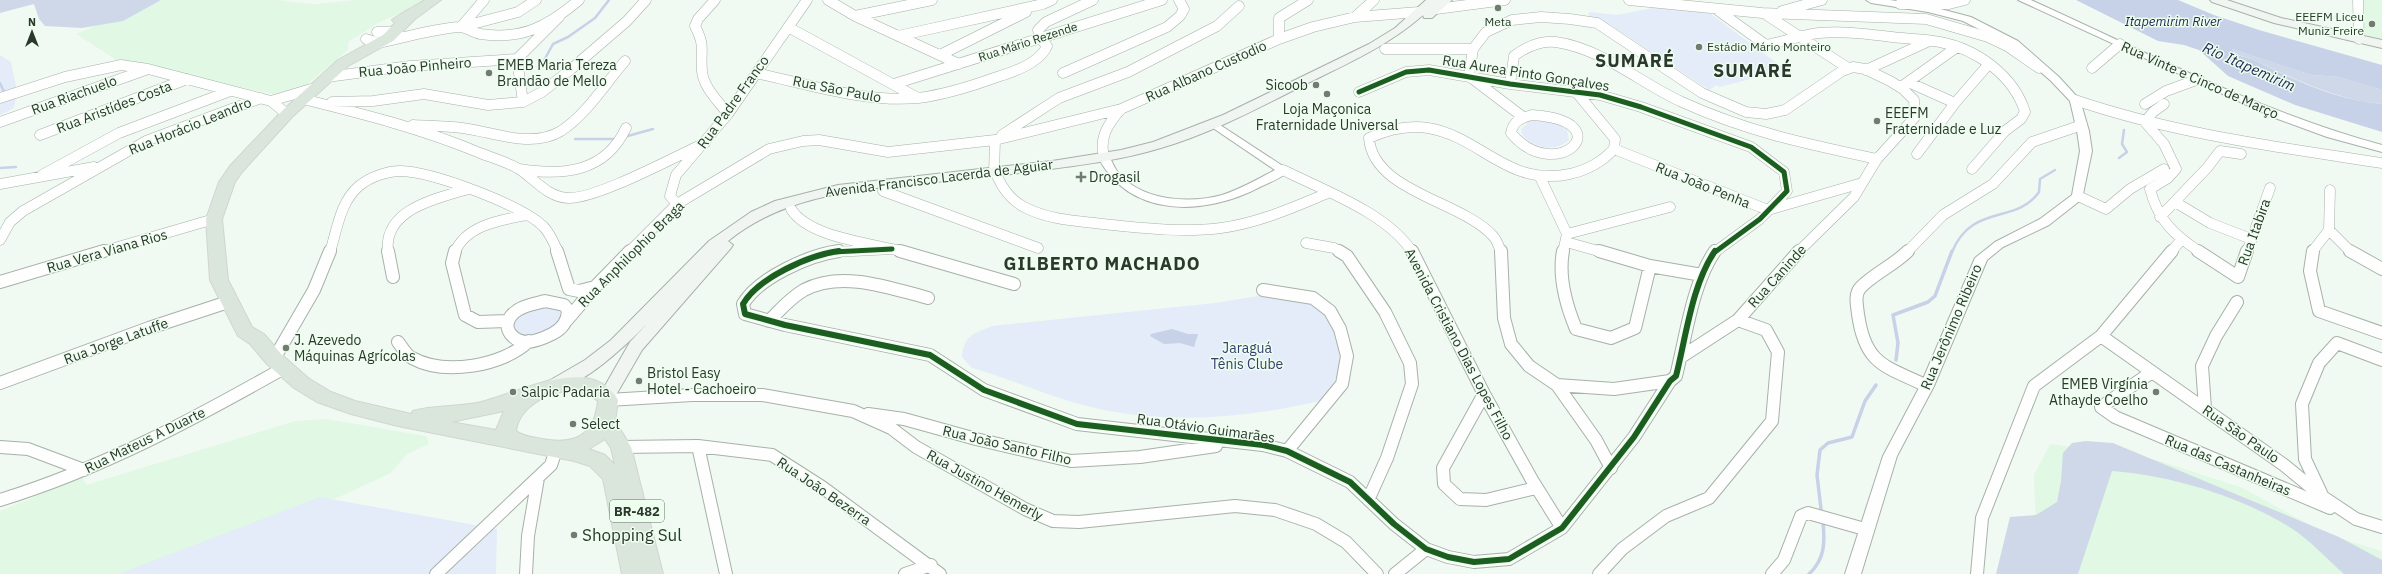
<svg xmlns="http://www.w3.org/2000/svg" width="2382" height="574" font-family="'IBM Plex Sans',sans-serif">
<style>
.built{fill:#e1f8e4}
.green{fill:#e3ecf8}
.forest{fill:#ced8e8}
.water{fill:#c7d1e7}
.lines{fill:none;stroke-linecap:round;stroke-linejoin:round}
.stream-far1{stroke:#c7d1e7;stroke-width:2.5}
.stream{stroke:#c7d1e7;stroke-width:3.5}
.minor-far1-casing{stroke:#a7b1a9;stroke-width:11}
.minor-casing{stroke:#a7b1a9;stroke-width:14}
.tertiary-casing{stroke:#a7b1a9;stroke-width:2}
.secondary-casing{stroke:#a7b1a9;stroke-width:2}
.trunk-casing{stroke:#d0d5d0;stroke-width:2}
.minor-far1{stroke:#fdfefd;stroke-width:10}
.minor{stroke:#fdfefd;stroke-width:12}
.tertiary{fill:#fdfefd;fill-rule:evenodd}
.secondary{fill:#f0f5f1;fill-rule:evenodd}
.trunk{fill:#dae6dc;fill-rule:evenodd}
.cycleway-far1-casing{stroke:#edfeef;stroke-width:7}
.cycleway-casing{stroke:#edfeef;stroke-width:9}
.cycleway-far1{stroke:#1b5e20;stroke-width:5}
.cycleway{stroke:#1b5e20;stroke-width:6}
.poi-dot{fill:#717b72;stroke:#edfeef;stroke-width:1.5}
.labels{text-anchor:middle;stroke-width:3;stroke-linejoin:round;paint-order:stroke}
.far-poi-label{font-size:12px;fill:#2c372d;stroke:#edfeef;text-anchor:end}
.far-street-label{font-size:12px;fill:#2c372d;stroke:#edfeef}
.far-water-label{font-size:13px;font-style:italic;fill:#1e2753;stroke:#edfeef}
.shield{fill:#edfeef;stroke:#667367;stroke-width:1}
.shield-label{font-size:13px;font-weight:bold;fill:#2c372d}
.poi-label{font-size:14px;fill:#2c372d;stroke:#edfeef;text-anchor:start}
.street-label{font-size:14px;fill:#2c372d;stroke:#edfeef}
.park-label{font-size:14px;fill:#343f6d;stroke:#edfeef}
.water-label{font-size:15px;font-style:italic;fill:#1e2753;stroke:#edfeef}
.near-poi-label{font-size:17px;fill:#2c372d;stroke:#edfeef;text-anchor:start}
.district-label{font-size:18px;font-weight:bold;letter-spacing:1px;fill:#2c372d;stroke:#edfeef}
</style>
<rect width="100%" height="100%" fill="#f1faf2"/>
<!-- built -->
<path class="built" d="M158,0h119l38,4 41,-4h73l-49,22 -32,20v8l-44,37 -22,9 -164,-35 -42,-27z
M2364,0h18v41l-19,-4 -1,-26z
M326,419l100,17 3,8 -22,10 -16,19 -219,101h-172v-63l82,-34 4,8 209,-64z
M2050,444l107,16 86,28 85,47 54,16v23h-355l9,-39 -2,-60z"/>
<!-- green -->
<path class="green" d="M1657,7l50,4 79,59 -67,17 -2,-2 -8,5 -100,-66 -21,-9 2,-3 27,3z
M0,55l11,7 6,29 -3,17 -14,7z
M1537,120c11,0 22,3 30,10l2,10c-14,13 -37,8 -47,-6l-1,-5 8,-7z
M1264,295c11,2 39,3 48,8 35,21 34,69 12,97 -80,19 -165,26 -245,4 -36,-10 -71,-26 -107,-36l-10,-11c2,-22 11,-23 30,-31l223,-23z
M536,304l28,5 -3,16 -33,13 -14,-5 -3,-10 3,-5z
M320,497l177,32 -1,45h-378z"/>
<!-- forest -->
<path class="forest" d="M0,0h161l-38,21 -41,7 -37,-2 -6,-7 -5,-15 -34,9z
M2232,49l79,26 28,2 43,13v14c-45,-4 -88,-25 -128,-44 -8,-3 -18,-4 -22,-11z
M2086,441l27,2 226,94 43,23v14h-38c-17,-15 -34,-34 -53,-46 -49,-31 -121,-53 -179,-57l-34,103h-82l14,-57 26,-2 21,-13 4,-21 2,-28 9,-10z"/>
<!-- water -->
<path class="water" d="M2076,0h102l36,15 45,15 123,35v25l-43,-13 -28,-2 -79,-26c4,8 15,8 22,11 40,20 83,40 128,44v28l-87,-27 -67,-29 -29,-26 -15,-5 -26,-4z
M1172,329l16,5h10l-4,13 -14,-4 -16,1 -14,-8 1,-2z"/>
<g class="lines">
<!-- stream-far1 -->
<path class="stream-far1" d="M538,66l4,-2 11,-20 15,-7 27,-19 14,-18
M0,83l4,9h4
M624,137l29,-8
M575,139h40
M2119,158l8,-6 -5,-8 2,-14
M0,168l16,-1
M1952,252c20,-49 64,-27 87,-60l1,-13 15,-9"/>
<!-- stream -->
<path class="stream" d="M1896,360l2,-17 -5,-28 35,-13 7,-6 17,-45
M1821,509l-4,-34 3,-25 8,-7 24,-6 13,-36 11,-16
M1809,574c16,-15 16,-31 14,-52"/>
<!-- minor-far1 casing -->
<g class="minor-far1-casing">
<path id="minor-far1" d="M715,0l-17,19 -3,7c11,22 5,23 7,45 1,16 17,31 26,43
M828,0l27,16 104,48
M1629,0l133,13 164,6 62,18 19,9 32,22
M2358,0l1,39
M1900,4h49l16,-4
M1436,9l69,-9
M1716,9l50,36c18,-3 35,-10 53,-12 24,-2 49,1 73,4 16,2 32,2 48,5 37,7 74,34 85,70l-4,7 -16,12 -33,38
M1782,11l40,-11
M1765,14l83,54
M855,16l77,-16
M1355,17l19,-17
M461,27l57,-15 18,-12
M461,27l23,-27
M788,27l130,71
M377,32h14l9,4
M898,36l145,-32 9,-4
M366,39l13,4c23,-5 58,-15 81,-16 6,0 13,6 20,7 42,6 67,-7 99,-34
M1279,39v-21l29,-18
M1385,49h88l-4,27 54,41
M1473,49l13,-17 26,-12 29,-3 29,2 27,4 105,70 44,19 20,2 19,-4 57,-39 11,-4 12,2 25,12 13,8 11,11 1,17 -38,42 -23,38 -56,55
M940,55l86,-43
M517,59l6,43
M2092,68l28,-24
M1866,70l61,-28
M756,73c51,11 110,30 162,25 26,-3 54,-12 79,-21 17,-5 43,-14 50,-31l-7,-8 -2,-8 8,-8 47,-22
M1063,73l104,-46 13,-11 4,-7 -5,-9
M327,77l83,-11 107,-7 42,-42
M1908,82l47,21
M894,84l268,-84
M1510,84l4,-28c12,-9 26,-16 42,-14 47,7 84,41 126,60 66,30 125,42 195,57
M1901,87l56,-40
M1359,92l47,-20 23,-2 81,14 90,11 41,12 110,40 33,25 3,19 -27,28 -45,33
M0,98l65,-21 56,-12 27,4 123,32 16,13
M303,99c60,15 120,30 177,54 13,5 27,9 39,16 16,10 28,28 49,29 29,1 106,-41 137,-55
M2075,100c100,34 203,47 307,63
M271,101l40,-12
M332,102l41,-1 51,-7 64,11 35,-3 19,-10 28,-22 57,-49 19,-21
M2145,104l21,-13 33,-12
M1532,115c92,6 24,72 -21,18 2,-12 10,-15 21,-18z
M0,122l148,-53
M2145,122l19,22 12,25 -8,9 -18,11c8,31 24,46 50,63
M2145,122l8,-10 11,-8
M413,125c16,1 33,1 49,3 32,4 69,21 99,3 26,-17 44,-47 64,-70
M40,135l147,-56
M1002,135l57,-37 69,-26 89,-46 22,-20
M1614,149l154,61 94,-27
M1917,154l38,-51 33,-38
M1104,157c-5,-20 4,-33 17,-48
M519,169c43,7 86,4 107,-41
M1283,170c40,20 106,44 129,82
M994,173l1,-33
M42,175l77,-42 111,-42
M1540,177l27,57 -4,18
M998,178c6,13 13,22 26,29 25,13 52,14 79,17 39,4 79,9 118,4 38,-5 73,-21 107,-35
M0,184l94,-17
M883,191l155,57
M2078,196l28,13 24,-20 34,-20
M2175,202l35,21 41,16
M677,204l-7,-8 6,-21 52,-61 79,-114
M791,209c18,29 81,34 113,43
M2160,217l47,-49 13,-17 21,3
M2329,230l22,22
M1567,234l103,-27
M0,240l10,-18 13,-11 123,-70 115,-43
M1566,242l36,10
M1306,243l28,5 7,4
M101,252l113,-33
M330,252c7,-22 10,-50 29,-66 11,-9 28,-15 42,-15 32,1 118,33 142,55 7,7 11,17 15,26
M388,252c-5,-43 48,-53 80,-63
M455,252c11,-27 46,-32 72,-37
M629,252l48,-48 92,-55 34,-8 16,-1 69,12 107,-12 126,-31 158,-70 34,-12 42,-10 64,-5
M833,252l59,-3
M1501,252c-2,-5 -4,-12 -8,-16 -31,-35 -120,-44 -124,-98 18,-8 39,-13 59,-10 54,9 79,59 142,46 17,-4 32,-12 44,-25l1,-10 -38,-46
M1907,252l36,-37 50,-31 39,-42 50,-17
M2171,252l11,-13
M2247,252l23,-64
M2312,252l17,-22 1,-40"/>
</g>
<!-- minor casing -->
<g class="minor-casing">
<path id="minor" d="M388,251l5,26
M455,251l-3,12 13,52 13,7 29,-1
M557,251l12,38 10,2 16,-4
M839,251c-30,4 -81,27 -96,53l2,10 40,11 145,30 54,35 93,34 186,21 24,6 63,31 44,42 32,25 22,8 26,5 35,-3 53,-31 72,-91 36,-56 6,-5c10,-39 16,-92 39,-125
M900,251l114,33
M1339,251l8,5 38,56 25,51 2,21 -25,74 -18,40
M1412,251l72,143 48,86 30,48
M1501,251l3,67 7,26 18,22 28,19 39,55 15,28
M1563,251c-5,27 3,54 13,78l35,9 24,-10 15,-62
M1599,251l51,15 52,9
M1908,251c-14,14 -33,22 -47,36 -7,7 -4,18 -3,27 7,51 27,52 69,72
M2198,251l40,26 9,-26
M2313,251l-3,20 9,40 63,22
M2350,251l32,18
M0,282l104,-31
M1263,290l50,8 17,13 10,18 7,27 -5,28 -55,67
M545,301l19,4 4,5c0,12 -6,19 -16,24 -8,4 -15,7 -24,8 -14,0 -27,-13 -17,-26 8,-10 23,-12 34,-15z
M567,320l28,-33 35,-36
M769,321c11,-11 21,-23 35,-31 38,-20 86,-2 124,8
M2101,336l183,129 39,32 33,22 26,8
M398,342c4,5 8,13 14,16 33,18 91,8 117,-17
M1681,357l57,-37 61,-69
M274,359l40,-69 16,-39
M2152,372l-51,35 14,10 215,91
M0,383l149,-55 82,-27
M1557,385l57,4 56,-8
M1484,394l-41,74 1,16 16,15 26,1 50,-12
M608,400l84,-5h70l91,16 38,17 25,19 109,62 28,12 26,1 156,-16 40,4 41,14 30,18 31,32
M2205,409l-3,-43 14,-30 21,-34
M868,414l36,5 72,20 95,22 69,-4 76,-11
M698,446l28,128
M0,447l28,2 56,21
M621,447l77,-1 74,9 50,32 118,87
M2321,493l-16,-34 -3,-55 17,-41 18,-20 45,17
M0,500c101,-31 192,-80 284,-132
M436,574l115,-109 5,-15
M526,574l2,-38 10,-58
M905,574l26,-9
M1395,574l31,-25
M1599,574l23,-25 44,-33 43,-18 63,-77 6,-69 -12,-22 -28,-10
M1772,574l12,-14 17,-44 7,-3 60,17
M1977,574l5,-56 52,-132 67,-50 71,-85"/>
</g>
<!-- tertiary casing -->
<g class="tertiary-casing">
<path id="tertiary" d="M1866,0h24l39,6 42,11 47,24 41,36 21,23 9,31 3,20 -10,48 -33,26 -46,22 -16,13 -53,126 -37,70 -36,118h-16l38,-118 37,-70 55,-128 20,-16 45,-23 32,-24 8,-44 -3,-20 -7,-30 -19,-20 -41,-36 -47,-24 -35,-9 -57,-9z
M2018,0h13c115,52 229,112 351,145v7l-55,-15 -52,-19z
M1214,121l75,49c-6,8 -21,13 -29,17 -55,29 -130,32 -162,-30l6,-3 4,1c4,5 5,11 9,16 23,30 72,33 105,24 19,-6 36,-16 53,-25l-65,-44 -2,-2z"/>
</g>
<!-- secondary casing -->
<g class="secondary-casing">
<path id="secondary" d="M1426,0h26l-20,18h-8l-1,-3c-34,30 -74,48 -115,68 -48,24 -96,50 -147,65 -43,13 -88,18 -132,24 -35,4 -69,8 -104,11 -70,7 -140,12 -197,58l5,4 -2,3 -89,102 -30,52 -6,2 -6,-2 -2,-4 32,-56 17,-18c-25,25 -60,58 -94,68l-6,-2 -2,-4 2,-4 38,-22 26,-20 98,-99 42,-29 24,-11 63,-16 214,-24 69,-11 32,-8 70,-27 146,-71 26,-16z
M2210,0h17l54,18 101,22v8l-108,-25 -62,-21z"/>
</g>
<!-- trunk casing -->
<g class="trunk-casing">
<path id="trunk" d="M425,0h16l-26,19 -22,22 -45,25 -56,51 -50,55 -7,10 -13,37 6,61 24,47 12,7 17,20 27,24 23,14 24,9 56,13 2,-3c20,-6 43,-4 64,-8 39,-8 113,-52 141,-3l-3,21 16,26 32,127h-41l-19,-95 -13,-13 -16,-5 -176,-35 -47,-12 -34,-12 -23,-14 -27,-24 -17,-20 -12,-8 -28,-56 -4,-61 13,-37 11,-16 52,-55 56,-51 45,-25 12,-12 -3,-3c2,-3 27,-16 33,-20zM570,391l18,3 10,7c-4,35 -23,44 -56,38 -9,-2 -18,-2 -26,-8 3,-24 33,-40 54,-40zM504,411l-8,19 -45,-8zM605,439l6,9 4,17 -10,-10 -16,-6z"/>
</g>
<!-- minor-far1 -->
<use href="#minor-far1" class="minor-far1"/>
<!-- minor -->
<use href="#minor" class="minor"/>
<!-- tertiary -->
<use href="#tertiary" class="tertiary"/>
<!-- secondary -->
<use href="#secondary" class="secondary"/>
<!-- trunk -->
<use href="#trunk" class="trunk"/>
<!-- cycleway-far1 casing -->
<g class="cycleway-far1-casing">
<path id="cycleway-far1" d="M1359,92l47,-20 23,-2 81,14 90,11 41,12 110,40 33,25 3,19 -27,28 -45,33
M833,252l59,-3"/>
</g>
<!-- cycleway casing -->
<g class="cycleway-casing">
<path id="cycleway" d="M839,251c-30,4 -81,27 -96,53l2,10 40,11 145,30 54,35 93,34 186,21 24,6 63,31 44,42 32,25 22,8 26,5 35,-3 53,-31 72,-91 36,-56 6,-5c10,-39 16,-92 39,-125"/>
</g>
<!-- cycleway-far1 -->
<use href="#cycleway-far1" class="cycleway-far1"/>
<!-- cycleway -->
<use href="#cycleway" class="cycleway"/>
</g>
<!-- markers -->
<g class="poi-dot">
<circle cx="1498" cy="8" r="4"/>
<circle cx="2372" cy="24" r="4"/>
<circle cx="1699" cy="47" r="4"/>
<circle cx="489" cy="73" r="4"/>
<circle cx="1316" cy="85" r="4"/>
<circle cx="1327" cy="94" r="4"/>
<circle cx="1877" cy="121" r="4"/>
<path d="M1079 171h4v4h4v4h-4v4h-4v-4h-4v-4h4z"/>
<circle cx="286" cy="348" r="4"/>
<circle cx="639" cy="381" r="4"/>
<circle cx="513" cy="392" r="4"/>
<circle cx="2156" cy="392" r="4"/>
<circle cx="573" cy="424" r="4"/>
<circle cx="574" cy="535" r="4"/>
</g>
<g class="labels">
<!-- far-poi labels -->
<g class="far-poi-label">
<text x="2364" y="21">EEEFM Liceu<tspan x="2364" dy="14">Muniz Freire</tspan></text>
<text x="1498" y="26" text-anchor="middle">Meta</text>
<text x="1707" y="51" text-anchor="start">Estádio Mário Monteiro</text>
</g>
<!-- far-street labels -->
<g class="far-street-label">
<text transform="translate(1028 42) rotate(-18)" y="4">Rua Mário Rezende</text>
</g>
<!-- far-water labels -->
<g class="far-water-label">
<text x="2173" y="26">Itapemirim River</text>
</g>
<!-- shield labels -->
<rect class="shield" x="610" y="500" width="54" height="22" rx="3"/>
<g class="shield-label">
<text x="637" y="516">BR-482</text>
</g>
<!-- poi labels -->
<g class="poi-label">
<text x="497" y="70">EMEB Maria Tereza<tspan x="497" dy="16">Brandão de Mello</tspan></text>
<text x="1308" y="90" text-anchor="end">Sicoob</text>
<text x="1327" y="114" text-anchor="middle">Loja Maçonica<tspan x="1327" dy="16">Fraternidade Universal</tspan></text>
<text x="1885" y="118">EEEFM<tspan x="1885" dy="16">Fraternidade e Luz</tspan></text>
<text x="1089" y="182">Drogasil</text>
<text x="294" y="345">J. Azevedo<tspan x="294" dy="16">Máquinas Agrícolas</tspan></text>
<text x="647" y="378">Bristol Easy<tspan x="647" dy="16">Hotel - Cachoeiro</tspan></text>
<text x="2148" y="389" text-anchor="end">EMEB Virgínia<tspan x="2148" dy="16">Athayde Coelho</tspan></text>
<text x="521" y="397">Salpic Padaria</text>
<text x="581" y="429">Select</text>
</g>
<!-- street labels -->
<g class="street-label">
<text transform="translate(415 67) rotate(-5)" y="5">Rua João Pinheiro</text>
<text transform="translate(1206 71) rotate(-24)" y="5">Rua Albano Custodio</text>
<text transform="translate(1526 73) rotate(9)" y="5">Rua Aurea Pinto Gonçalves</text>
<text transform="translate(2200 80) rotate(24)" y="5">Rua Vinte e Cinco de Março</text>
<text transform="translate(837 89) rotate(11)" y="5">Rua São Paulo</text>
<text transform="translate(74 95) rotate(-20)" y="5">Rua Riachuelo</text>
<text transform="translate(733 102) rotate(-54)" y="5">Rua Padre Franco</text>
<text transform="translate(114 107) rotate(-21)" y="5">Rua Aristídes Costa</text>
<text transform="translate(190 126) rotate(-22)" y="5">Rua Horácio Leandro</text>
<text transform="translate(939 178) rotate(-7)" y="5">Avenida Francisco Lacerda de Aguiar</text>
<text transform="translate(1703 185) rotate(22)" y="5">Rua João Penha</text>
<text transform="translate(2254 232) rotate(-70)" y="5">Rua Itabira</text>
<text transform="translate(107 251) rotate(-16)" y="5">Rua Vera Viana Rios</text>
<text transform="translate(631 254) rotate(-45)" y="5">Rua Anphilophio Braga</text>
<text transform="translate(1777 276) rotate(-48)" y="5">Rua Caninde</text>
<text transform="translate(1951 327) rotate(-67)" y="5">Rua Jerônimo Ribeiro</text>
<text transform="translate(116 341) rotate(-20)" y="5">Rua Jorge Latuffe</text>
<text transform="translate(1459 344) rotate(62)" y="5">Avenida Cristiano Dias Lopes Filho</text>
<text transform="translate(1206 428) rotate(8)" y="5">Rua Otávio Guimarães</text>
<text transform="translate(2241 434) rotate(35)" y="5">Rua São Paulo</text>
<text transform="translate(145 440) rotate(-26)" y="5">Rua Mateus A Duarte</text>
<text transform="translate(1007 445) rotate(13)" y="5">Rua João Santo Filho</text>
<text transform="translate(2228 465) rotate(23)" y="5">Rua das Castanheiras</text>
<text transform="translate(985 485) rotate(29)" y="5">Rua Justino Hemerly</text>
<text transform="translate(824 491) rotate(34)" y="5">Rua João Bezerra</text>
</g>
<!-- park labels -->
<g class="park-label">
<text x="1247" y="353">Jaraguá<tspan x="1247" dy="16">Tênis Clube</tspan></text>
</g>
<!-- water labels -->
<g class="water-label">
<text transform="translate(2249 67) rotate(24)" y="5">Rio Itapemirim</text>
</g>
<!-- near-poi labels -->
<g class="near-poi-label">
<text x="582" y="541">Shopping Sul</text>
</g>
<!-- district labels -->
<g class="district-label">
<text x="1635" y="67">SUMARÉ</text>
<text x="1753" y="77">SUMARÉ</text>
<text x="1102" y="270">GILBERTO MACHADO</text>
</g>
</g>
<!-- north arrow -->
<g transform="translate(32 32)" stroke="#edfeef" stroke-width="3" paint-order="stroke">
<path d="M0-3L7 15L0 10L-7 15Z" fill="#2c372d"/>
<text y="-6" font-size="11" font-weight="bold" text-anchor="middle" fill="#2c372d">N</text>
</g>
</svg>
